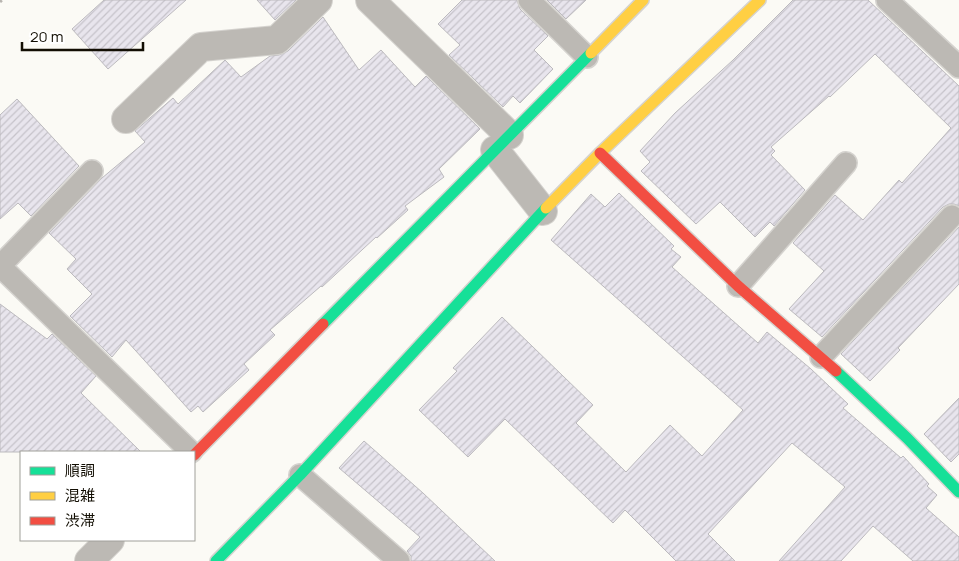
<svg xmlns="http://www.w3.org/2000/svg" width="959" height="561" font-family="Manrope,'Noto Sans JP',sans-serif">
<style>
.building{fill:url(#building-hatch);stroke:#bcbabe}
.lines{fill:none;stroke-linecap:round;stroke-linejoin:round}
.lane-casing{stroke:#d5d3cf;stroke-width:24}
.street-casing{stroke:#d5d3cf;stroke-width:30}
.fast-casing{stroke:#d5d3cf;stroke-width:14}
.slow-casing{stroke:#d5d3cf;stroke-width:14}
.jam-casing{stroke:#d5d3cf;stroke-width:14}
.path{stroke:#b8b5b0;stroke-width:3;stroke-dasharray:2.5 2.5;stroke-linecap:butt}
.lane{stroke:#bcb9b4;stroke-width:21}
.street{stroke:#bcb9b4;stroke-width:28}
.fast{stroke:#16e098;stroke-width:11}
.slow{stroke:#ffcf43;stroke-width:11}
.jam{stroke:#f24e42;stroke-width:11}
</style>
<defs>
<pattern id="building-hatch" width="6" height="6" patternUnits="userSpaceOnUse" patternTransform="scale(1.25)"><rect width="6" height="6" fill="#e8e5ed"/><path d="M-1 1l2-2M0 6l6-6M5 7l2-2" fill="none" stroke="#c6c3ca"/></pattern>
</defs>
<rect width="100%" height="100%" fill="#fbfaf5"/>
<!-- building -->
<path class="building" d="M104,0h82l-78,69 -36,-40z
M257,0h39l-21,20z
M462,0h55l3,9 28,27 -14,14 19,19 -33,34 -7,-7 -10,11 -54,-52 11,-10 -22,-21z
M547,0h39l-20,19z
M793,0h75l91,86v120l-5,-2h-5l-6,3 -121,130 -33,-28 35,-38 -31,-28 42,-48 28,25 36,-40 3,3 49,-55 -76,-74 -45,43 -1,-1 -58,51 4,4 -4,4 34,35 -31,36 -4,-4 -15,15 -35,-35 -24,22 -55,-53 9,-9 -10,-11 35,-38 58,-53z
M323,17l36,53 22,-20 34,37 11,-11 54,53 -41,40 5,8 -39,29 3,4 -31,28 -1,-1 -54,50 -1,-1 -51,44 5,5 -31,29 5,6 -46,42 -5,-6 -7,6 -65,-72 -14,17 -42,-41 22,-22 -25,-25 9,-10 -27,-26 53,-55 43,-36 -10,-11 38,-33 5,6 47,-44 16,17 29,-21 9,-1 9,-4z
M17,99l62,67 -48,50 -13,-13 -18,16v-104z
M619,193l55,53 -3,3 10,8 -9,10 86,76 9,-11 44,37 37,35 -5,4 58,50 2,-2 26,28 -2,2 10,9 -11,13 33,29v24h-46l-40,-35 -32,35h-62l66,-74 -53,-44 -84,91 27,27h-59l-51,-51 -12,13 -108,-104 -37,38 -49,-47 38,-39 -4,-3 49,-51 91,88 -17,18 50,49 44,-47 32,31 41,-46 -192,-170 40,-46 14,13z
M959,227v57l-61,64 2,2 -30,31 -29,-27z
M0,304l47,35 5,-5 44,42 -15,17 60,59h-141z
M959,398v56l-8,8 -27,-28z
M364,441l59,52 72,68h-84v-5l-4,-5 13,-14 -81,-69z"/>
<g class="lines">
<!-- lane casing -->
<g class="lane-casing">
<path id="lane" d="M529,0l58,57
M887,0l72,67
M92,171l-92,95 191,186
M738,286l108,-123
M821,357l131,-141
M300,475l99,86"/>
</g>
<!-- street casing -->
<g class="street-casing">
<path id="street" d="M370,0l139,135
M126,119l75,-72 76,-7 41,-40
M495,150l48,61
M89,561l21,-21"/>
</g>
<!-- fast casing -->
<g class="fast-casing">
<path id="fast" d="M323,324l268,-271
M836,371l71,67 52,54
M216,561l84,-86 246,-267"/>
</g>
<!-- slow casing -->
<g class="slow-casing">
<path id="slow" d="M591,53l52,-53
M546,208l54,-55 160,-153"/>
</g>
<!-- jam casing -->
<g class="jam-casing">
<path id="jam" d="M600,153l138,133 98,85
M194,455l129,-131"/>
</g>
<!-- path -->
<path class="path" d="M0,2l2,-2"/>
<!-- lane -->
<use href="#lane" class="lane"/>
<!-- street -->
<use href="#street" class="street"/>
<!-- fast -->
<use href="#fast" class="fast"/>
<!-- slow -->
<use href="#slow" class="slow"/>
<!-- jam -->
<use href="#jam" class="jam"/>
</g>
<!-- legend -->
<rect x="20" y="451" width="175" height="90" fill="#ffffff" stroke="#a09f9a"/>
<rect x="30" y="467" width="25" height="8" fill="#16e098" stroke="#a09f9a"/>
<text x="65" y="476" font-size="15" fill="#120e03">順調</text>
<rect x="30" y="492" width="25" height="8" fill="#ffcf43" stroke="#a09f9a"/>
<text x="65" y="501" font-size="15" fill="#120e03">混雑</text>
<rect x="30" y="517" width="25" height="8" fill="#f24e42" stroke="#a09f9a"/>
<text x="65" y="526" font-size="15" fill="#120e03">渋滞</text>
<!-- scale -->
<path d="M22 42v8h121v-8" fill="none" stroke="#120e03" stroke-width="2.5"/>
<text x="30" y="42" font-size="15" fill="#120e03" stroke="#ffffff" stroke-width="4" paint-order="stroke">20 m</text>
</svg>
